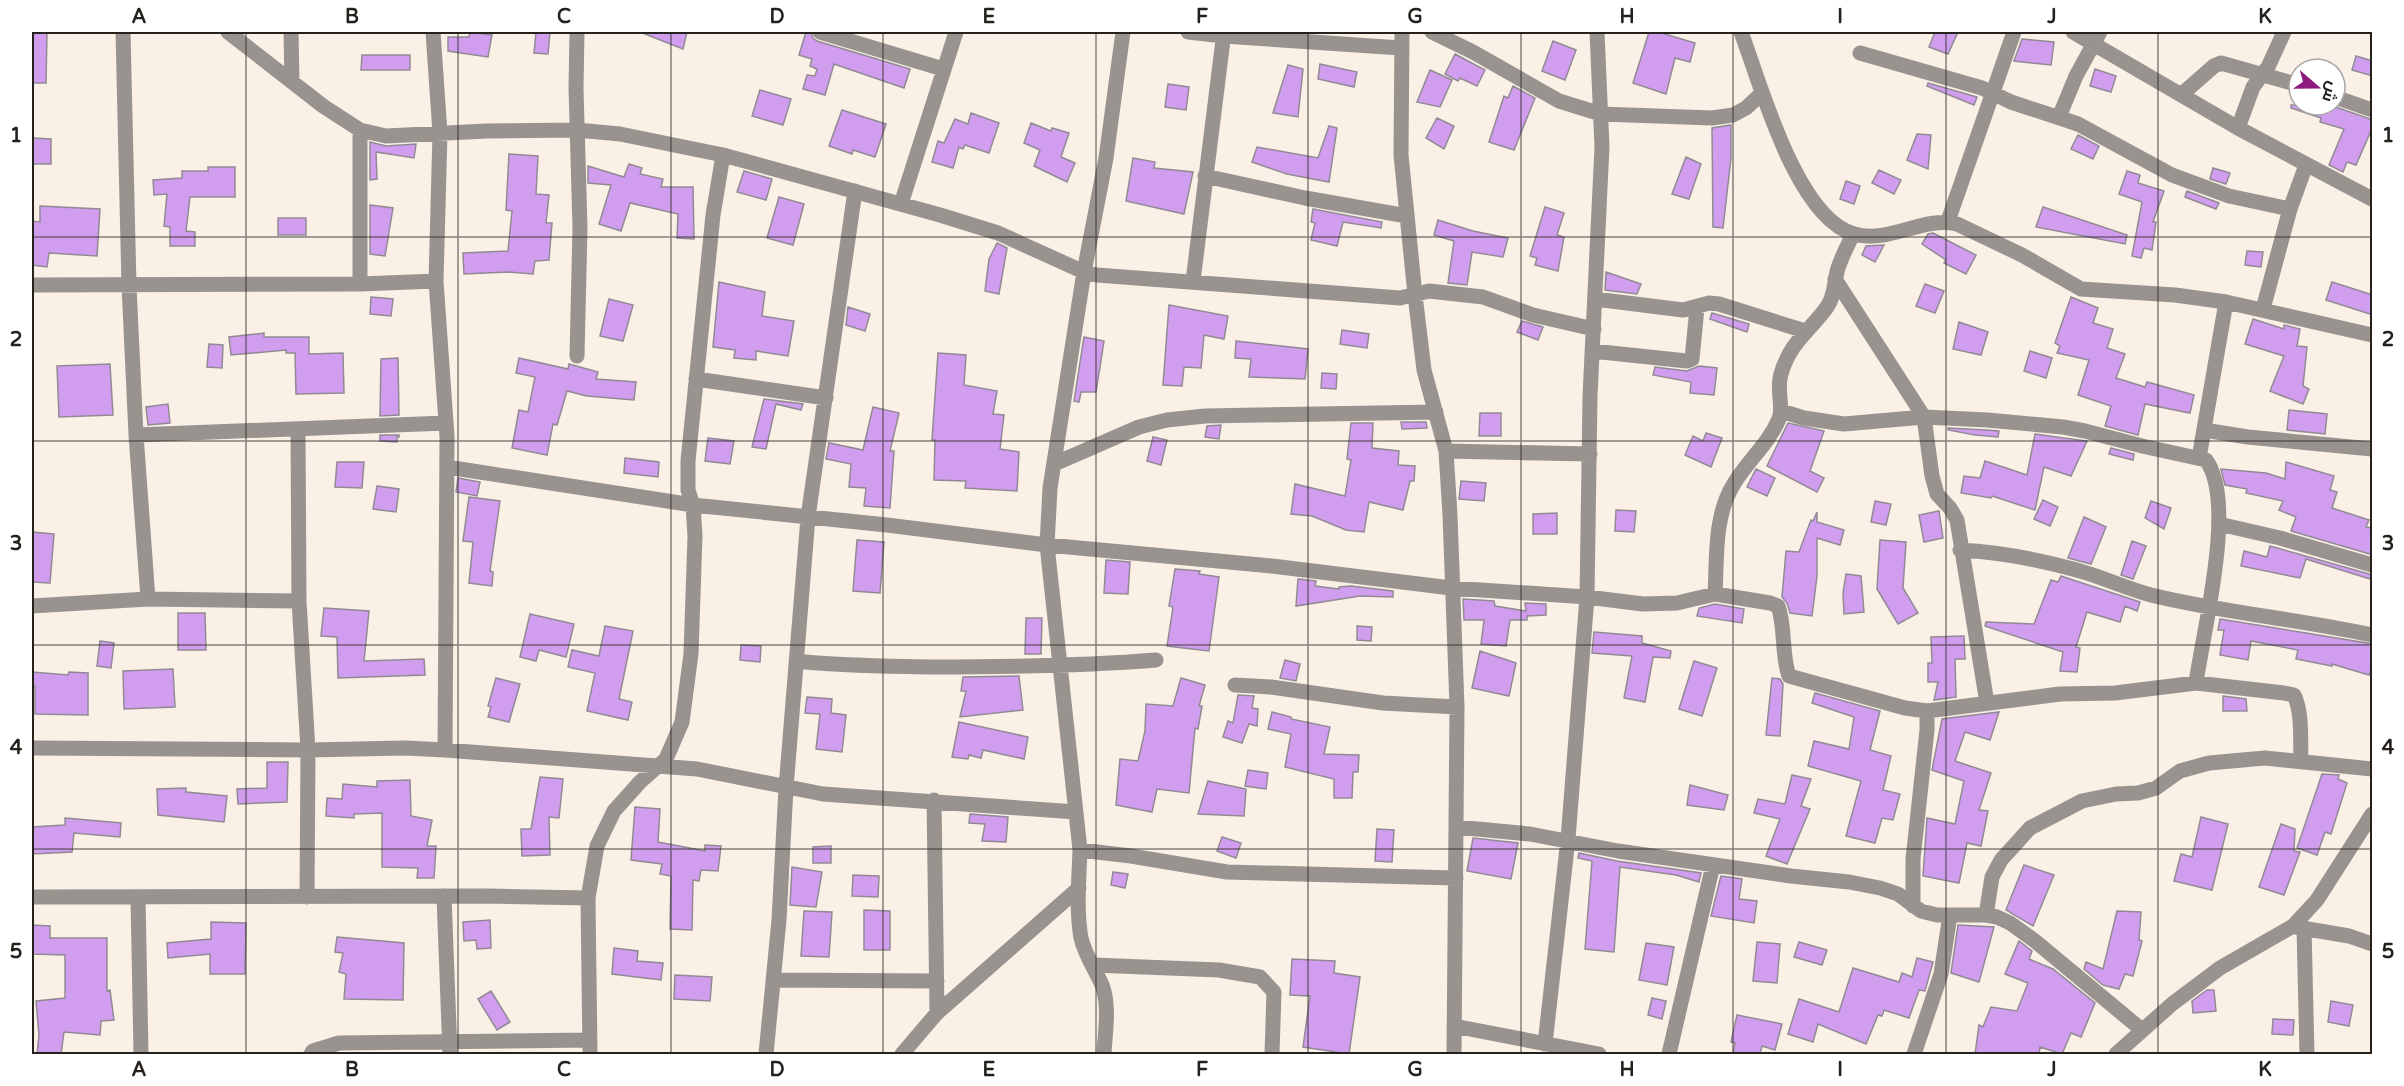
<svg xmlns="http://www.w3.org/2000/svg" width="2404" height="1086" font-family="'Varela Round',Cairo,sans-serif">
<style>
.building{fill:#d19eef;stroke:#918a95;stroke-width:1.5}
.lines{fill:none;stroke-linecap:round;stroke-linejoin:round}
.minor{stroke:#999390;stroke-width:15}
.grid{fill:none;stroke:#25221e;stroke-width:1.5;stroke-opacity:0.55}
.neatline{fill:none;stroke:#25221e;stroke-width:2}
.grid-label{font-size:20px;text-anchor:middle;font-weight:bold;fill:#25221e}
</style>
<rect width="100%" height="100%" fill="#faf0e5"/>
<!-- building -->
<path class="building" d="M32,32h15l-1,51h-14z
M470,32l22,3 -4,22 -40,-6v-14h21z
M536,32h14l-2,22 -14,-1z
M640,32h47l-4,17z
M806,32h5l2,6 4,3 93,28 -6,19 -70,-24 -9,31 -22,-6 4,-14 8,1 2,-7 -7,-3 2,-7 -13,-4z
M1649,32h9l37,11 -5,19 -15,-4 -9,36 -33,-11z
M1935,32h23l-10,22 -19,-7z
M2022,39l32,3 -3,23 -37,-4z
M1553,41l23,9 -11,30 -23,-9z
M1455,54l30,16 -8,16 -17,-8 -2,3 -13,-7z
M362,55h48v15h-49z
M2356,56l17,5v15l-21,-6z
M1320,64l37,8 -3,15 -36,-8z
M1288,65l15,4 -5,48 -25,-4z
M2095,69l21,7 -5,16 -21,-6z
M1430,70l22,10 -12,27 -23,-5z
M1928,83l49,14 -3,8 -47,-19z
M1168,84l21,3 -3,23 -21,-3z
M1513,86l22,12 -21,52 -25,-8 15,-46 4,2z
M760,90l31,9 -8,26 -31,-9z
M2291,105h39l43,15v6l-17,39 -9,-3 -4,10 -14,-7 15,-36 -24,-7 1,-4 -30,-10z
M842,110l44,14 -11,33 -22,-7 -1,4 -23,-8z
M971,113l28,10 -10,30 -24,-8 -2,4 -4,-2 -6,21 -21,-6 6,-21 6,2 11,-24 13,5z
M1437,118l17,8 -10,23 -18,-11z
M1031,123l20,8 1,-3 17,5 -8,24 14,6 -8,19 -33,-16 6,-16 -16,-7z
M1731,125v33l-8,70 -10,-1 -1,-99z
M1329,126l8,2 -8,54 -42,-8 -35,-12 5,-15 61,11z
M1917,134l14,1 -3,34 -21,-9z
M2078,135l21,11 -6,13 -22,-10z
M32,138l19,1v25h-19z
M370,142l16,4 30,-2 -2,14 -38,-6 1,27 -7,1z
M509,154l29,2 -2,38 13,1 -3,28h6l-3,37 -14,1 -2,13 -26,-2 -43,2 -1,-21 45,-2 4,-40 -6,-1z
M1686,157l15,7 -12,35 -17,-5z
M1133,158l22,4 -1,6 39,4 -9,42 -58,-13z
M629,164l13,4 -2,6 23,5 -2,8h32l1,52 -17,-1 1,-24 -48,-11 -9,28 -22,-7 12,-39 -23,-2v-17l36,11z
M208,167h27v30h-45l-4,34 9,1v14h-25v-19l-6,-1 3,-32 -13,1 -1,-15 29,-2v-7h26z
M2213,168l17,5 -4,11 -16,-5z
M1879,170l22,10 -7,14 -22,-11z
M744,171l28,8 -6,21 -29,-8z
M2127,171l13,4 -2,8 26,8 -11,31h3l-4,28 -8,-2 -3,10 -9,-2 10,-54 -23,-8z
M1846,181l14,5 -6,18 -14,-5z
M2187,191l32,12 -3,6 -31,-12z
M779,197l25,7 -11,41 -26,-7z
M370,205l23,3 -8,48 -15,-2z
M40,206l60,3 -3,47 -48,-3 -2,14 -15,-2v-44l8,1z
M1545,207l19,6 -7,22 7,2 -6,34 -23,-6 2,-7 -7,-2z
M2043,207l84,28 -2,9 -89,-17z
M1313,209l69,13 -1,6 -38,-6 -6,24 -26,-6 4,-17 -4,-1z
M278,218h28v17h-28z
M1438,220l35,11 35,7 -5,19 -31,-5 -5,33 -19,-2 6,-42 -20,-6z
M1933,233l43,22 -10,19 -22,-11 2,-3 -24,-16 6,-10z
M997,243l10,5 -8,46 -14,-3 4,-32z
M1884,245l-9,17 -13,-7 4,-9z
M2247,251l16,1 -2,15 -16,-2z
M1606,272l35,12 -4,10 -32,-4z
M719,282l46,10 -3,24 32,5 -6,35 -32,-5v9l-22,-2 1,-8 -22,-3z
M2332,282l41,13v20l-47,-15z
M1925,284l19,7 -9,22 -19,-7z
M371,297l22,2 -2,17 -21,-2z
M2071,297l27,11 -5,15 20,6 -6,19 18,6 -9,24 29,9 2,-5 47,13 -4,18 -45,-9 -7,31 -33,-9 6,-20 -33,-11 11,-35 -32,-7 3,-7 -5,-3z
M609,299l24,6 -10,36 -23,-5z
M1169,305l59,11 -4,23 -20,-4 -3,33 -17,-1 -2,19 -19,-1z
M848,307l22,7 -5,17 -19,-6z
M1712,313l37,11 -2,8 -37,-13z
M2253,319l31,10v-4l16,4 -3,17 10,1 -4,39 6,3 -6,15 -33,-13 14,-35 -39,-12z
M1522,321l21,6 -5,13 -21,-8z
M1959,322l29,10 -7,23 -28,-6z
M1342,330l27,4 -2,14 -27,-4z
M264,333v4h45v17l34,-1 1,40 -48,1 -1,-41h-9v-3l-55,5 -2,-18z
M1084,337l20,4 -8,51h-15l-2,10 -5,-1z
M1236,341l72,8 -3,30 -56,-2 2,-18 -16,-1z
M209,344l14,1 -1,23 -15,-1z
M2030,351l22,7 -6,20 -22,-7z
M938,353l28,2 -2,30 33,6 -4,23 11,1 -4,34 19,3 -2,39 -52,-3 1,-7 -32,-1 1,-40h-3z
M398,358l1,57 -19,1 1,-57z
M519,358l49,11 1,-5 29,8 -2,7 40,3 -2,18 -47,-4 -20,-5 -10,34 -4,-1 -6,31 -35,-7 7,-38 9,2 7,-35 -19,-4z
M110,364l3,51 -54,2 -2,-51z
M1699,366l18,2 -3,27 -24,-2 1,-11 -38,-7 2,-8 32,4z
M1322,373l15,1 -1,15 -15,-1z
M764,399l39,5 -2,6 -25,-6 -10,45 -14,-2z
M168,404l2,19 -22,2 -2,-18z
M873,407l26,6 -9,38h4l-4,57 -26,-2 2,-18 -17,-1 2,-23 -25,-5 3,-16 34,7z
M2289,410l38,4 -2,20 -38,-4z
M1480,413h21v23h-22z
M1401,422h25l1,6 -25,1z
M1351,423h22l-1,25 27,3 -1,14 17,1 -1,15h-4l-7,29 -34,-8 -5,30 -18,-2 -34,-14 -21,-2 4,-30 50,12 6,-36 -4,-1z
M1788,423l36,8 -14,40 14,7 -7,14 -50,-26z
M1221,425l-2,14 -14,-2 2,-11z
M1948,428l38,2 13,1 -1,6 -23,-2 -27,-5z
M1706,433l16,5 -11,29 -26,-12 8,-19 10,5z
M2035,434l52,7 -16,35 -27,-9 -9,43 -43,-14 -1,2 -30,-5 3,-17 16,2 5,-17 42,14z
M380,435h19v2h-2v5l-17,-1z
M1153,437l14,3 -6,25 -14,-4z
M708,438l26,3 -4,23 -25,-3z
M2111,448l23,6 -1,6 -24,-6z
M625,458l34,4 -1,15 -34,-4z
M337,462h27l-2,26 -27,-1z
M2286,462l48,14 -4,14 7,2 -5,16 37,12 -3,7 7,1v27l-82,-24 5,-14 -17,-7 4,-9 -37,-8 1,-4 -22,-4 -4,-16 45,4 19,6z
M1756,469l19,9 -8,18 -20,-9z
M458,478l22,4 -3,14 -21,-4z
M1461,481l25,2 -2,18 -25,-2z
M377,486l22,3 -3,23 -23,-3z
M469,497l31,4 -10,70 3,1 -1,14 -23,-3 4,-41 -10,-1z
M2043,500l15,7 -8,19 -16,-7z
M1875,501l16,3 -5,21 -15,-3z
M2151,501l20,7 -7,21 -19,-11z
M1616,510l20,1 -2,21 -19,-1z
M1939,511l4,27 -19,4 -5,-27z
M1817,512v10l27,8 -4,15 -23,-7v38l-5,40 -22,-3 -3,-10 -5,-6 4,-46 13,1 12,-32 2,1z
M1557,513v21h-24v-20z
M2084,517l22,10 -15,37 -23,-6z
M32,532l22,2 -4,49 -18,-1z
M857,540l27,2 -4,51 -27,-2z
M1880,540l26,2 -3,46 15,25 -20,11 -21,-35z
M2132,541l14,5 -13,33 -12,-4z
M2270,546l103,29v5l-67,-21 -6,19 -59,-12 3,-15 23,6z
M1106,560l24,2 -2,32 -24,-1z
M1175,569l25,2 -1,3 20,3 -10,74 -42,-5 6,-39 -4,-1z
M1846,574l15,2 3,36 -20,2 -1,-21z
M2061,576l79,26 -3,9 -12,-5 -5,16 -33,-10 -11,35 4,1 -3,24 -17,-1 3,-19 -78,-26 1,-4 48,2 17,-44 7,2z
M1298,579l18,2 -1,5 24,3v-2l12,-1 42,5v6l-33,-1 -64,10z
M1463,599l31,2 1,5 31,5 -1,-8 21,1v11l-19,1v4h-17l-4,26 -25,-2 3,-24h-20z
M1715,604l29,5 -2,14 -45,-7 2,-8z
M324,608l45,3 -5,50 60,-2 1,16 -87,3 -1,-41 -16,-1z
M178,613h27l1,37h-28z
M530,614l44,10 -8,33 -27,-7 -3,11 -16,-4z
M1026,618h16l-1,36h-16z
M2220,619l153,25v20l-4,11 -37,-11v2l-36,-7 2,-9 -47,-9 -3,19 -28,-5 4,-25h-6z
M605,626l28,5 -14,68 13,3 -4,18 -41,-9 8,-38 -27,-6 4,-17 27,6z
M1357,626l15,1 -1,14 -14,-1z
M1594,632l48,4v7l29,8 -1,7 -17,-1 -8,45 -21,-4 8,-42 -40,-3z
M1964,636l1,23h-10l1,38 -22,3 4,-18h-10v-19h4l-1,-26z
M100,641l14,2 -3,25 -14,-2z
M741,645l20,1 -1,16 -20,-2z
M1480,651l36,12 -7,33 -37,-8z
M1285,660l15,4 -4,17 -16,-3z
M1694,661l23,7 -15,48 -23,-7z
M173,669l2,38 -51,2 -1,-38z
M32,672l36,3 1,-3 19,1v42l-53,-1v-28h-3z
M1019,676l4,34 -63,7 6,-26h-5l2,-14z
M496,678l24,6 -11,38 -21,-5 3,-10 -3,-1z
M1181,678l24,7 -6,21h3l-4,23 -3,-1 -6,65 -32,-4 -5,23 -36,-7 4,-46 18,2 7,-30 1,-27 27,2z
M1772,678l8,1 3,5 -3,52 -14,-1z
M1815,693l65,18 -10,39 21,6 -8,34 17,4 -7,26 -11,-2 -7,25 -29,-7 15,-55 -53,-15 6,-25 35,8 5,-32 -42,-14z
M1238,695l16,1 -2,12 6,1 -1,17 -8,-2 -7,19 -19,-6 5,-16 5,2z
M2223,696l23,3 1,12h-24z
M807,697l25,2 -1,14 15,2 -4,37 -26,-3 4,-35 -15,-1z
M1272,712l19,5v2l39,8 -6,27 35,1 -1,17h-5l-1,26h-18v-19l-49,-12 6,-33 -23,-5z
M1999,712l-9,28 -25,-8 -10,29 36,12 -12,37 9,1 -7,35 -14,-3 -8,40 -36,-7 4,-58 28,6 9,-43 -32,-11 10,-51z
M959,722l69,15 -4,22 -41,-9 -2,8 -12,-3 -1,4 -16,-2z
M267,762h21l-1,40 -49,2 -1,-15 30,-1z
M1248,770l20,3 -2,16 -21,-3z
M2322,774l17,1 -1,4 9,4 -16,51 -6,-2 -8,23 -20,-7z
M1792,775l19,4 -10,27 9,3 -23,55 -21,-8 14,-37 -26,-6 4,-14 27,5z
M540,777l23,2 -4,39 -10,-1 1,38 -28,1 -1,-27h10z
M410,780l1,36 21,4 -5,26h9l-2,32h-17l1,-10 -36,-1v-54l-28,1v4l-28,-2 1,-18 15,1 1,-15 34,3v-6z
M1208,781l38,8 -2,27 -46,-2z
M1690,785l38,10 -4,15 -37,-5z
M186,788v4l41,4 -3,26 -66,-7 -1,-26z
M635,807l25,2 -2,33 47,9v-6l16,1 -3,25 -17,-1 -2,11 -6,-1 -1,50 -22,-1 1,-53 -11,-2 2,-10 -31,-4z
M970,814l38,3 -2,25 -24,-1 3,-17 -16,-1z
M2201,817l27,7 -16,66 -38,-9 7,-27 11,3z
M65,818l56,5 -1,14 -46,-4 -2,19 -40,2v-27l33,-2z
M2281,824l14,5 -1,22 6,1 -16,43 -25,-8z
M1377,829l17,1 -2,32 -17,-1z
M1222,837l19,6 -5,15 -19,-7z
M1473,838l45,5 -7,36 -44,-8z
M831,846v17h-18v-16z
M1579,853l38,8 84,12 -2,9 -23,-7 -56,-8 -6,85 -29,-3 7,-88 -14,-3z
M2024,865l30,10 -21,51 -27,-16z
M792,867l30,5 -6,35 -26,-2z
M1113,872l15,2 -3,14 -14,-3z
M853,875l26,1 -1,21 -26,-1z
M1721,876l21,3 -3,20 18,2 -3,22 -43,-7z
M864,910l26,1v39h-26z
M804,911l28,1 -3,45 -28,-1z
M2117,911l24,1 -2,28 3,1 -9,35 -8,-2 -6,15 -16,-4 -19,-16 2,-7 17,7z
M490,920l1,28 -14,1 -1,-9 -12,1 -1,-19z
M211,922l35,1 -1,51h-35v-20l-42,4 -1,-15 44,-4z
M32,925l18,1v12h57v53l3,-1 4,30 -13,1 -1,14 -36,-3 -3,22h-24l2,-19 -3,-34 29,-3v-43l-33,-1z
M1958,925l36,2 -15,55 -28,-9z
M337,937l67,6 -1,57 -59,-1 2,-25 -7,-2 4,-19 -8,-1z
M2019,941l13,10 -3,8 24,10 42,34 -14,34 -10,-4 -9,21 -22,-7 -1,7h-64l4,-29 4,2 8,-20 26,4 11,-28 -23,-9z
M1757,942l23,2 -3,39 -24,-2z
M1799,942l28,8 -5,15 -28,-8z
M1646,943l28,4 -7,38 -28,-5z
M614,948l24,3 -1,10 26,2 -2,17 -49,-6z
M1917,958l16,4 -8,29 -6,-1 -10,28 -25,-8 -2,6 -4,-1 -12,29 -48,-20 -5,18 -25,-8 11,-35 40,13 14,-44 46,14 3,-9 10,4z
M1292,959l43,2 -1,12 26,4 -11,77 -46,-7 7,-51 -20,-1z
M675,975l37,2 -2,24 -36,-2z
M2207,990h7l2,21 -23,2 -1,-12z
M491,991l19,31 -13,8 -19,-31z
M1652,998l14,3 -4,18 -14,-4z
M2331,1001l22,4 -4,21 -21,-4z
M1737,1015l45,9 -7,26 -13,-4 -2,8h-27l2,-11 -4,-1z
M2273,1019l21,1 -1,15 -21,-1z"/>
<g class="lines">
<!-- minor -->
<path class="minor" d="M123,32l6,254 7,149 12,164
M228,32l95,74 37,24 26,6 101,-5 90,-1 43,4 103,21 217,60 58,18 86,39 13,3 303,23 29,-7 54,6 50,18 61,14
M291,32l1,50
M433,32l7,101 -4,148 11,156 -2,313
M820,32l123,37
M1188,32l36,4 177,12
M1402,32l-1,123 14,140 9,75 22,81 4,64 7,192 -3,347
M1432,32l41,20 86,49 42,13 111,4 21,-3 13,-7 15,-14
M1741,32c19,50 55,186 113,202 35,10 68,-18 103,-10l65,31 59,34 94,6 51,7 146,33
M2073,32l165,96 134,71
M1860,53l122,35 29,14 67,22 94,51 57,21 61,13
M2181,95l33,-29 7,-3 78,22
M2335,97l37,13
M2059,117l17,-41 24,-44
M2238,128l15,-41 15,-20 16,-35
M360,130v154
M1205,176l100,22 102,18
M901,204l55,-172
M1948,221l66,-189
M1835,279l89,138 8,59 5,18 13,14 7,12 30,183
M1193,281l31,-249
M32,285l328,-1 76,-3
M1595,299l88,11 26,-7 10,1 86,27
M2263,309l27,-100 16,-44
M1592,351l95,10 5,-2 5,-51
M577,356l3,-128 -4,-140 1,-56
M696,379l130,19
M1781,411l23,7 40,6 80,-7 63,3 76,7 22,4 57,15 64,14c31,42 -3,171 -10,223
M298,429l1,172 9,149 -1,147
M2204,430l44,7 124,12
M136,435l310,-12
M1446,451l144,3
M2199,458l27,-156
M1054,464l85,-37 28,-7 38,-4 231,-4
M447,467l246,38 194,20 160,20 225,21 179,22 136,9 56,7 34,-1 38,-9 55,9 8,3c8,23 3,48 11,70l116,32 22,3 133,-17 55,-1 81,-10 88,10 10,2c9,19 6,46 7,67
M2219,524l61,14 92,27
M1960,550c38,2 76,9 113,19 27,7 52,19 78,26 73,18 148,24 221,40
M1715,594c2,-34 -1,-76 17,-107 13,-24 36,-42 47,-68 5,-12 -3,-29 2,-45 9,-32 28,-42 46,-67 8,-11 7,-26 11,-39 4,-12 10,-23 15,-34
M32,606l116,-7 151,2
M796,661c45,5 89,5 134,6 75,0 151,-1 226,-7
M1235,685l36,2 112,16 74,4
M32,748l276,2 97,-2 40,2 252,19 126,25 253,18
M934,800l3,213
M1456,827l74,7 88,17 173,25 58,6 31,6 18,6 23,17 16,4h49l11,2 13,6 25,18 107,89
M1080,850l51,6 96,16 229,6
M444,896l6,158
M32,897l456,-1 100,2
M138,897l3,157
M1913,906v-47l14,-129v-19
M1986,915l6,-38 9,-17 29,-32 52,-27 34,-7 22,-1 18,-5 24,-17 29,-8 56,-5 107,11
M2296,927l53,9 23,8
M2304,928l3,126
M1093,965l126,5 41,7 14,15 -2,62
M774,980l163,1
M1454,1026l145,28
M1545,1044l23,-205 19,-242 3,-201 12,-249 -5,-115
M311,1054l2,-3 26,-8 250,-3
M590,1054l-2,-156 9,-52 17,-35 26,-29 26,-23 16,-37 9,-68 4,-118 -2,-31 -5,-15v-29l25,-246 10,-60
M766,1054l13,-134 7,-132 22,-271 47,-326
M902,1054l35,-41 142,-125
M1104,1054c1,-21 6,-48 -2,-69 -7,-16 -17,-30 -21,-47 -5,-28 -2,-60 -1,-88l-33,-305 3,-57 34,-216 22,-114 17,-126
M1669,1054l44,-189
M1914,1054l27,-80 9,-59
M2116,1054l56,-50 48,-36 73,-42 24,-26 55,-86"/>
</g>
<!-- grid -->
<path class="grid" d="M246,32v1022M458,32v1022M671,32v1022M883,32v1022M1096,32v1022M1308,32v1022M1521,32v1022M1733,32v1022M1946,32v1022M2158,32v1022M32,237h2340M32,441h2340M32,645h2340M32,849h2340"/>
<!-- border -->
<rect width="2404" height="1086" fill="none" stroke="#ffffff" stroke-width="66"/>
<!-- north arrow -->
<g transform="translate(2317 87) rotate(110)"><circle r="28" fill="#ffffff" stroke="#a8a7a5" stroke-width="1.5"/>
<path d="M0-4.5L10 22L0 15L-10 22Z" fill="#8d1b7d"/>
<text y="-9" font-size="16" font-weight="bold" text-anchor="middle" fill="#25221e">ش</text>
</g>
<rect x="33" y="33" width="2338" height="1020" class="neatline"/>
<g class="grid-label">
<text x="139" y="23">A</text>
<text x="352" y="23">B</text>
<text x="564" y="23">C</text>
<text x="777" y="23">D</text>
<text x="989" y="23">E</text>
<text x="1202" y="23">F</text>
<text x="1415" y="23">G</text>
<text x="1627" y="23">H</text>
<text x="1840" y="23">I</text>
<text x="2052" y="23">J</text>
<text x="2265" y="23">K</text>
<text x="16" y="142">1</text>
<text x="2388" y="142">1</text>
<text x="16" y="346">2</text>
<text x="2388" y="346">2</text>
<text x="16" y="550">3</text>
<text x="2388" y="550">3</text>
<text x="16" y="754">4</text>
<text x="2388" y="754">4</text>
<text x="16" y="958">5</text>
<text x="2388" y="958">5</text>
<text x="139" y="1076">A</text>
<text x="352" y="1076">B</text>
<text x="564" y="1076">C</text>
<text x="777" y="1076">D</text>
<text x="989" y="1076">E</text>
<text x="1202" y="1076">F</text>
<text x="1415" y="1076">G</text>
<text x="1627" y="1076">H</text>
<text x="1840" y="1076">I</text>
<text x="2052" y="1076">J</text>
<text x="2265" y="1076">K</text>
</g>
</svg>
